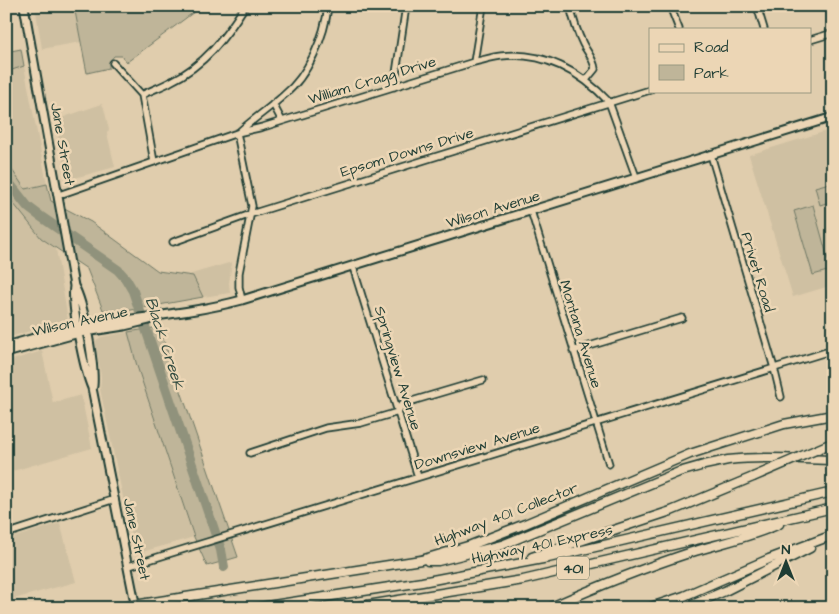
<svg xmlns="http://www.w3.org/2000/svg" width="839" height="614" font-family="'Architects Daughter',sans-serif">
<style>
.built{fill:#cfc0a2}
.green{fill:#bfb599;stroke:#6f7966}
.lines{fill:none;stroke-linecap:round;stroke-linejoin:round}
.river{stroke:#90927b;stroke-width:10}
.minor-casing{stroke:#1f3d34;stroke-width:9}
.major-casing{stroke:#1f3d34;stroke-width:11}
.highway-casing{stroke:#1f3d34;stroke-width:11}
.minor{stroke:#ecd6b5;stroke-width:5.5}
.major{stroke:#ecd6b5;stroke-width:7}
.highway{stroke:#ecd6b5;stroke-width:8}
.highway-bridge-casing{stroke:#1f3d34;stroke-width:11;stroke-linecap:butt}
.highway-bridge{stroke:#ecd6b5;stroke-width:8}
.labels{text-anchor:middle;stroke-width:5;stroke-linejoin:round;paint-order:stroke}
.shield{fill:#ecd6b5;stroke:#5c6b5b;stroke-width:1}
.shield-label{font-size:14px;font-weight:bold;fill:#1f3d34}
.street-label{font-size:15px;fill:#1f3d34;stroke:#ecd6b5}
.water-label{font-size:16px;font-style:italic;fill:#304a3f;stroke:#ecd6b5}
</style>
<rect width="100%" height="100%" fill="#e0cdad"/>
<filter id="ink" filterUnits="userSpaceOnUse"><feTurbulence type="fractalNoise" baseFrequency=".02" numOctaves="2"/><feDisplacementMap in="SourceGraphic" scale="10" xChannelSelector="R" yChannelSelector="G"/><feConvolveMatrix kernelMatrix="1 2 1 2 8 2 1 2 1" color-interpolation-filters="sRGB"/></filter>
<g filter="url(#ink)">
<!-- built -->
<path class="built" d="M35,6h39l7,36 -39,7z
M24,66l23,118 -22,6 -19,-29v-89z
M102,104l2,4 5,22 -2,3 8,34 -48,13 -12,-60z
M833,129v156l-40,12 -44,-142z
M6,194l35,44 15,11 12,71 -62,18z
M232,262l-3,21 1,10 -27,4 -10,-21 -5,-1z
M128,332l9,34 57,171 -59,17 -35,-165 1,-12 -6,-36 6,-4z
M42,351l11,52 28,-8 11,53 -86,25v-111z
M60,523l16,59 -70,19v-61z"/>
<!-- green -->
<path class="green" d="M74,6h110l10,6 -67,50 -5,-6h-8l-5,6v6l-22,5z
M21,49l3,17 -18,6v-20z
M6,161l19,28 22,-5 4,17 40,21 67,49 35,5 10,21 -77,14 -23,-1 -16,-41 -46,-31 -35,-44z
M833,182v19l-13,4 -5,-18z
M813,205l18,65 -18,5 -19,-64z
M159,327l79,230 -31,9 -13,-29 -57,-171 -9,-34z"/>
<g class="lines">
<!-- river -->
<path class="river" d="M6,179l22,28 12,9 78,54 8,9 7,12 88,259 3,17"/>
<!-- minor casing -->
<g class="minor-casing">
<path id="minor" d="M570,6c3,13 7,26 13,38 4,8 11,15 12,25l-9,11
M670,6l9,23
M757,6l7,23
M810,40l23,-7
M474,62l9,-56
M113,63l29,32 12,67
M394,87l12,-81
M142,95c9,-5 19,-8 28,-13 35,-17 55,-44 75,-76
M273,104l9,17
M239,132c14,-13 31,-24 45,-37 24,-19 41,-59 44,-89
M237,133l15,73 -13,67v14l3,13
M711,155l63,213 7,29
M59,195l178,-62 26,-6 211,-65c9,-2 18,-5 27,-6 43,-5 80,16 108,46l27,75
M531,211l78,253
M173,242l78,-28 399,-124
M353,267l65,210
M573,351l109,-33
M398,412l4,-8 81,-24
M250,453l76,-25 35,-5 37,-11
M6,534l109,-35
M129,566l704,-216"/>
</g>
<!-- major casing -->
<g class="major-casing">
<path id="major" d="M24,6l50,280c-3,20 10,83 18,102l44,220
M74,286c10,16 21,80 19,100
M6,346c26,-7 52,-16 78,-20 53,-9 106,-12 158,-26l591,-183
M6,353l73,-20 45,-7 25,-6"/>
</g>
<!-- highway casing -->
<g class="highway-casing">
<path id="highway" d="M532,557l139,-46 82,-34
M428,561h10l64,-16 177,-73c16,-5 32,-9 49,-12 34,-4 70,-1 105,0
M147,603l274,-43 50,-15 54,-21 165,-70 94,-30 49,-9
M254,608l168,-26 126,-24 285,-66
M349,608l174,-28 310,-72
M549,608c47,-21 94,-40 143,-56 29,-9 59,-15 87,-28
M648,608l36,-12 85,-37 64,-24
M685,608l40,-17 85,-43"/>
</g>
<!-- minor -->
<use href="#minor" class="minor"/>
<!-- major -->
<use href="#major" class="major"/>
<!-- highway -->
<use href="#highway" class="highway"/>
<!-- highway-bridge casing -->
<g class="highway-bridge-casing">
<path id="highway-bridge" d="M753,477l79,-34
M123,607l24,-4"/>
</g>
<!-- highway-bridge -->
<use href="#highway-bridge" class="highway-bridge"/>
</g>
</g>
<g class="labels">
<!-- shield labels -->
<rect class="shield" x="557" y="556.5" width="32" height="23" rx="4"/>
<g class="shield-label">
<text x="573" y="573">401</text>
</g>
<!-- street labels -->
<g class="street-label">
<text transform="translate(372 80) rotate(-17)" y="5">William Cragg Drive</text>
<text transform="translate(63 144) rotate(80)" y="5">Jane Street</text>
<text transform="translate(407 152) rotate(-17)" y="5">Epsom Downs Drive</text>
<text transform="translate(493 209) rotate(-17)" y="5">Wilson Avenue</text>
<text transform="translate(758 272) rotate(73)" y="5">Privet Road</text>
<text transform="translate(80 321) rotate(-12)" y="5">Wilson Avenue</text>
<text transform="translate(581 334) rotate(73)" y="5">Montana Avenue</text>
<text transform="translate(398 368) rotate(73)" y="5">Springview Avenue</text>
<text transform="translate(477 446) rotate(-17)" y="5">Downsview Avenue</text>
<text transform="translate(506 514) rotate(-21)" y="5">Highway 401 Collector</text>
<text transform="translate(137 539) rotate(78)" y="5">Jane Street</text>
<text transform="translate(542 544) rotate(-12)" y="5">Highway 401 Express</text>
</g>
<!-- water labels -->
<g class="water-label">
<text transform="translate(166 343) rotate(72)" y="6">Black Creek</text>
</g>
</g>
<!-- margin -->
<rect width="839" height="614" fill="none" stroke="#ecd6b5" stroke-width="25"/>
<rect x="12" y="12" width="814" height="589" fill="none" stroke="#1f3d34" stroke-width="2" filter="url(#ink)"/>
<!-- legend -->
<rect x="649" y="28" width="162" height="65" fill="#ecd6b5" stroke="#9a9981"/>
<rect x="659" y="44" width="25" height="8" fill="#ecd6b5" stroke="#9a9981"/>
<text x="694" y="52" font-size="15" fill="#1f3d34">Road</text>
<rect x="659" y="65" width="25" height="15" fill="#bfb599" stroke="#9a9981"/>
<text x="694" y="78" font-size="15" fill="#1f3d34">Park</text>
<!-- north arrow -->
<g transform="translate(786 562)" stroke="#ecd6b5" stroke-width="4" paint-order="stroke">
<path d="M0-4L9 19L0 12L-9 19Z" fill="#1f3d34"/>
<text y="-8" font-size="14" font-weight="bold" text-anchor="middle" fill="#1f3d34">N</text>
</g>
</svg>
